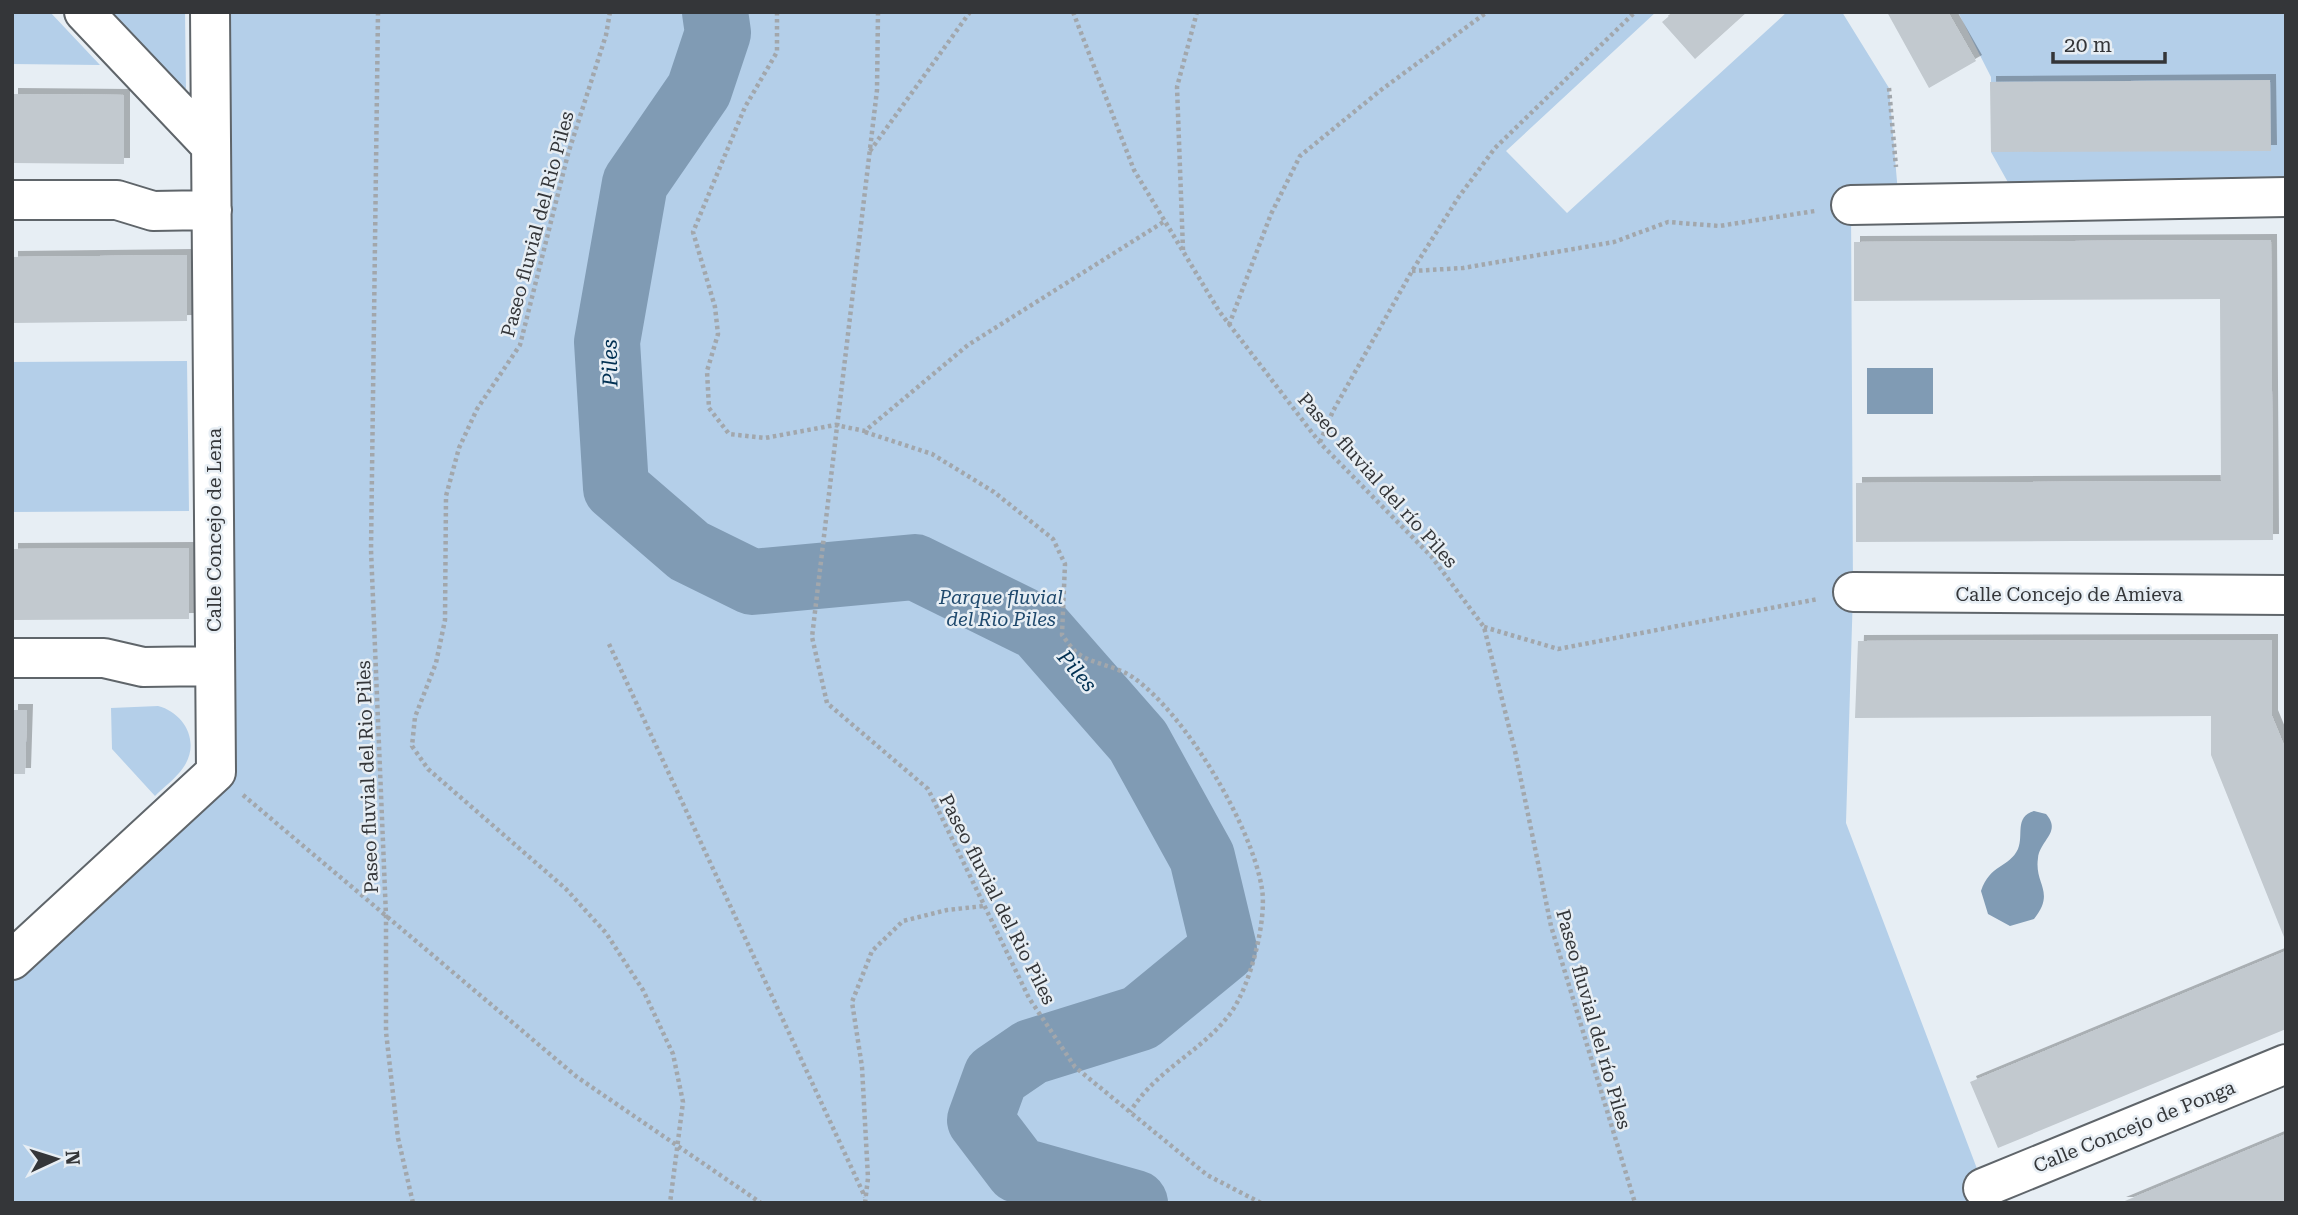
<svg xmlns="http://www.w3.org/2000/svg" width="2298" height="1215" font-family="'Roboto Serif',serif">
<style>
.green{fill:#b4cfe9}
.water{fill:#809bb4}
.lines{fill:none;stroke-linecap:round;stroke-linejoin:round}
.river{stroke:#809bb4;stroke-width:66}
.building{fill:#c2c9cf;filter:url(#shadow)}
.minor-casing{stroke:#5f656a;stroke-width:42}
.path{stroke:#a2a7ac;stroke-width:4.5;stroke-dasharray:3.5 3.5;stroke-linecap:butt}
.minor{stroke:#fff;stroke-width:38}
.labels{text-anchor:middle;stroke-width:5;stroke-linejoin:round;paint-order:stroke}
.street-label{font-size:19px;fill:#343639;stroke:#e7eef4}
.park-label{font-size:19px;font-style:italic;fill:#1f496d;stroke:#e7eef4}
.water-label{font-size:21px;font-style:italic;fill:#013052;stroke:#e7eef4}
</style>
<defs>
<filter id="shadow"><feDropShadow dx="6" dy="-6" stdDeviation="0" flood-color="#0004"/></filter>
</defs>
<rect width="100%" height="100%" fill="#e7eef4"/>
<!-- green -->
<path class="green" d="M12,12h38l50,53 -88,-1z
M110,12h75l1,80z
M214,12h1442l-150,139 61,62 220,-201h55l47,76 10,117 -48,1 2,386 -7,231 144,380h-1978v-225l211,-200z
M1958,12h328v185l-267,5 -28,-50v-75z
M187,361l2,150 -177,1v-150z
M158,706c27,7 43,37 25,62 -7,10 -19,19 -28,28l-43,-47 -1,-41z"/>
<!-- water -->
<path class="water" d="M1867,368h66v46h-66z
M2034,811l12,3c16,18 -6,26 -8,44 -4,27 18,33 -4,61l-24,7 -22,-12 -7,-23c9,-27 28,-23 37,-42 6,-14 -4,-32 16,-38z"/>
<g class="lines">
<!-- river -->
<path class="river" d="M715,12l3,21 -19,57 -64,93 -28,159 9,146 73,63 63,31 163,-15 124,61 99,113 64,116 22,92 -84,69 -109,34 -35,24 -16,44 38,50 117,33"/>
</g>
<!-- building -->
<path class="building" d="M1674,12h73l-52,47 -33,-37z
M1887,12h61l28,49 -47,27z
M2270,80l1,71 -280,1 -1,-70z
M12,94l112,1v69l-112,-1z
M2271,240l2,300 -417,2v-59l365,-2 -1,-182 -366,2v-59z
M187,255v66l-175,2v-66z
M189,548v71l-177,1v-71z
M2272,640v76l14,34v192l-75,-187v-39l-356,2 3,-77z
M12,710h15l-2,64h-13z
M2286,951v78l-288,119 -28,-66z
M2286,1134v69h-166z"/>
<g class="lines">
<!-- minor casing -->
<g class="minor-casing">
<path id="minor" d="M84,12l127,134
M12,200h105l36,11 59,-1
M1851,205l435,-8
M1853,592l433,3
M12,658h92l39,9 72,-1
M12,960l204,-188 -6,-760
M1983,1188l303,-124"/>
</g>
<!-- path -->
<path class="path" d="M378,12l-7,538 15,366v116l12,106 15,65
M610,12l-4,23 -38,119 -48,191 -43,64 -18,39 -13,48 -1,124 -9,43 -21,54 -3,29 16,23 138,120 40,44 37,57 30,64 10,48 -13,101
M777,12v40l-32,55 -52,125 22,75 3,27 -11,37 2,37 20,26 36,4 70,-13 30,6 103,-86 197,-124
M878,12l-1,78 -65,547 15,66 101,86 101,209 46,69 132,108 54,28
M1073,12l61,158 85,141 101,132 111,113 53,71 31,124 36,175 84,277
M1889,88l7,79
M870,151l100,-139
M1183,250l-6,-163 20,-75
M1412,271l51,-3 151,-26 54,-20 51,4 96,-15
M1229,325l42,-111 29,-58 81,-66 106,-78
M865,432l67,22 62,38 59,47 12,25 -3,71c5,6 11,16 18,20 16,10 37,11 54,23 52,37 118,148 128,211 5,32 -12,96 -30,122 -28,40 -75,57 -102,101
M1320,442l13,-31 79,-140 46,-73 37,-50 140,-136
M1484,627l74,22 260,-50
M609,644l256,553
M243,795l334,282 184,126
M865,1203l3,-25 -6,-111 -10,-65 20,-51 31,-30 44,-11 37,-4"/>
<!-- minor -->
<use href="#minor" class="minor"/>
</g>
<g class="labels">
<!-- street labels -->
<g class="street-label">
<text transform="translate(537 224) rotate(-75)" y="7">Paseo fluvial del Rio Piles</text>
<text transform="translate(1378 480) rotate(48)" y="7">Paseo fluvial del río Piles</text>
<text transform="translate(214 530) rotate(-90)" y="7">Calle Concejo de Lena</text>
<text x="2069" y="601">Calle Concejo de Amieva</text>
<text transform="translate(367 777) rotate(-92)" y="7">Paseo fluvial del Rio Piles</text>
<text transform="translate(998 899) rotate(63)" y="7">Paseo fluvial del Rio Piles</text>
<text transform="translate(1594 1019) rotate(74)" y="7">Paseo fluvial del río Piles</text>
<text transform="translate(2134 1126) rotate(-22)" y="7">Calle Concejo de Ponga</text>
</g>
<!-- park labels -->
<g class="park-label">
<text x="1001" y="604">Parque fluvial<tspan x="1001" dy="22">del Rio Piles</tspan></text>
</g>
<!-- water labels -->
<g class="water-label">
<text transform="translate(610 363) rotate(-91)" y="7">Piles</text>
<text transform="translate(1077 671) rotate(49)" y="7">Piles</text>
</g>
</g>
<!-- border -->
<rect width="2298" height="1215" fill="none" stroke="#343639" stroke-width="28"/>
<!-- north arrow -->
<g transform="translate(56 1159) rotate(86)" stroke="#e7eef4" stroke-width="5" paint-order="stroke">
<path d="M0-5L12 26L0 18L-12 26Z" fill="#343639"/>
<text y="-10" font-size="19" font-weight="bold" text-anchor="middle" fill="#343639">N</text>
</g>
<!-- scale -->
<path d="M2053 52v10h112v-10" fill="none" stroke="#343639" stroke-width="3.5"/>
<text x="2064" y="52" font-size="21" fill="#343639" stroke="#e7eef4" stroke-width="5" paint-order="stroke">20 m</text>
</svg>
